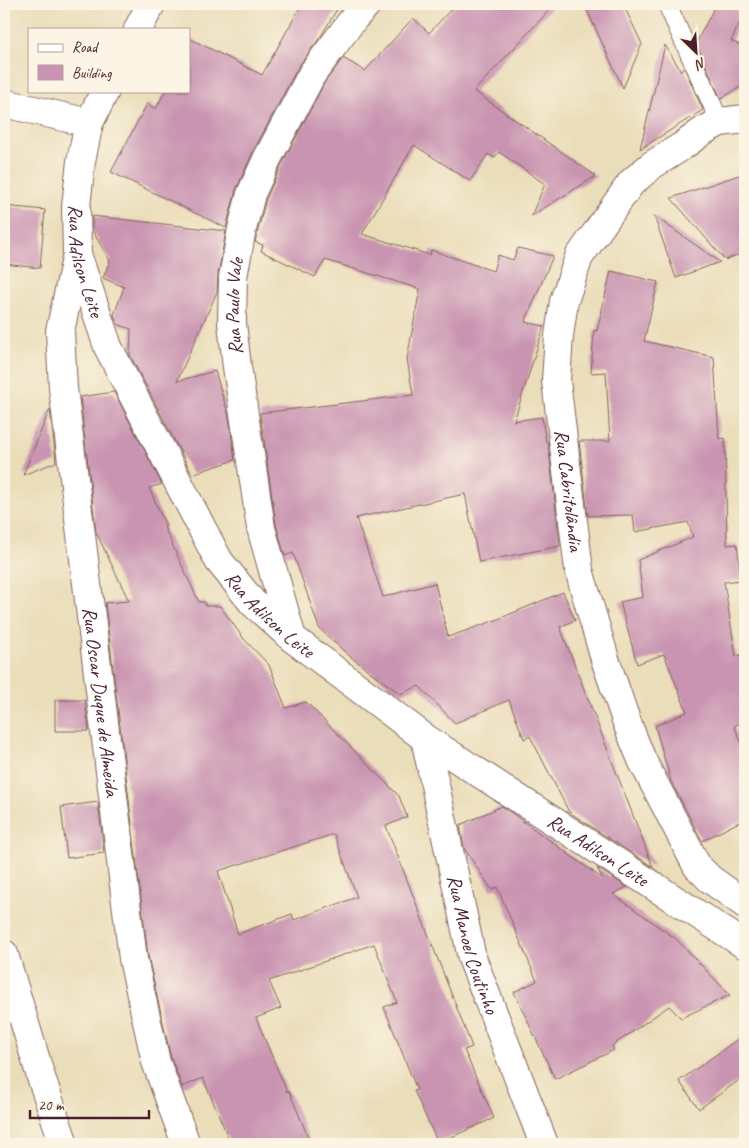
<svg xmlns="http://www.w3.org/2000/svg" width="749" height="1148" font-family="Caveat,sans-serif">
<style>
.building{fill:#c994b1;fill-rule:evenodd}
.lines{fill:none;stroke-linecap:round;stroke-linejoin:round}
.service-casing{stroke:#82625d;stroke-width:20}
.minor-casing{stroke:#82625d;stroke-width:30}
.tertiary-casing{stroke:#82625d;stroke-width:30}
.service{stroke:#fff;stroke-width:18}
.minor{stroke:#fff;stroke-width:28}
.tertiary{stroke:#fff;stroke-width:28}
.labels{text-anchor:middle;stroke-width:5;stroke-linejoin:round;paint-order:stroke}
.street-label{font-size:20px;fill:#4a1f2b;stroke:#fcf5e5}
</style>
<rect width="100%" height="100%" fill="#fcf5e5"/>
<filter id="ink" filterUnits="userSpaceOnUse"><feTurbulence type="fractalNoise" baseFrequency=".02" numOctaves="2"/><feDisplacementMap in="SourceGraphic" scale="10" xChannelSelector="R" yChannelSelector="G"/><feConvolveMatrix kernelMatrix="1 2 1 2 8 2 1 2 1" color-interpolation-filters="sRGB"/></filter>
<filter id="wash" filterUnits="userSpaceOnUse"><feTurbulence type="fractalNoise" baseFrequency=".0096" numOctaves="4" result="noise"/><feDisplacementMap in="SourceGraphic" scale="20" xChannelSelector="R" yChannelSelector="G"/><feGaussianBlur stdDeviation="1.12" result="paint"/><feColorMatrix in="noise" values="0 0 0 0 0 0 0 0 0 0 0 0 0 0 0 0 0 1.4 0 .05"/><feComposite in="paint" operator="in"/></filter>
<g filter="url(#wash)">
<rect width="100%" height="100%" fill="#eaddb9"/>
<g id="blocks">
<!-- building -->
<path class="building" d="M302,4h38l-19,32 -23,31 -45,85 -17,38 -10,38 -115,-56 36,-68 9,5 9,-18h24v-53l73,37z
M456,4h99l-81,87 122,85 -65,40 14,-32 -46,-32 -5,6 -6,-4 -18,27 -56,-36 -52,89 68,21 1,-5 62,21 5,-16 15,5 5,-12 35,8 -28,66 19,4 -30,95 28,-4 4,25h2l12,104 -81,16 -14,-68 -109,24 27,79 52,-14 13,54 48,-17 67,-28 12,28 -15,7 93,240 -84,-55 -39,-76 -6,3 -15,-39 -54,23 -36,-37 -19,8 -53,-40 -28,-26 -26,-75 -8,3 -9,-31 -16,-112 153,-18 -6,-36 13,-70 -95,-29 -10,17 -54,-26 2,-6 -8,-3 11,-43 15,-33 44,-84 18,-24 22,13 48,-53 16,15z
M584,4h39l19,40 -19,44z
M716,4h29v8l-14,29 14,6v37l-24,15 -25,-56z
M665,45l16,26 3,-4 19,43 -63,39z
M745,173v79l-20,8 -54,-62z
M4,206l41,4 -5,58 -36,-4z
M92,216l134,15 -8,43 -1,18 -40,89 38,-10 14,46 6,43 -43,14 -62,-119 1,-26 -14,-5 -3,-9 10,-28 -21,-9 7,-17 -18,-31z
M654,216l66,46 -44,16z
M611,271l47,11 -14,59 70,16 5,82 6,-1 2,107 10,-1 4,36 -17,2 12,75 9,-4v68l-11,5 11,25v68l-43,22 -31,-60 -16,-55 32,-14 -23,-58 -27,10 -17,-62 23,-5 -5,-37 55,-23 -5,-15 -53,10 -2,-17 -45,1 -9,-75h31l-4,-69 -15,1 3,-43 3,1z
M114,392l48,92 -13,4 17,38 -2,1 35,75h6v4h15l24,33 25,26 17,43 20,-6 93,94 8,21 -21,9 86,221 -8,3 30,68 -56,25 -24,-52 3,-1 -33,-83 13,-5 -23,-58 -105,37 12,27 -25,10 31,74 2,-1 22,53h-80l-28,-66 -21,9 -11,-29 -23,-102 -43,-353 24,-2 -33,-69 -16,-135zM334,834l23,63 -63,23 -2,-6 -54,20 -20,-63z
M50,409l6,53 -33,13z
M55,700h30l4,31h-34z
M98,802l6,51 -37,5 -6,-51z
M502,806l101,73 -6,-11 30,19 -14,7 63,45 54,56 -49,23 -12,-12 -57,40 2,4 -59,29 -41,-87 23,-11 -40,-94 -5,3 -28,-42 -4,-23z
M745,1034v42l-46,33 -20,-28z"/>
</g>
</g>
<g filter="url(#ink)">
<use href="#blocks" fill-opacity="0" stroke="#82625d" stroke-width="1"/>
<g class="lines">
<!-- service casing -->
<g class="service-casing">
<path id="service" d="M667,4l53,118"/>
</g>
<!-- minor casing -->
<g class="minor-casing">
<g id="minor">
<path id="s1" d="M745,119l-25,3 -17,9 -22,16 -29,18 -21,18 -52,74 -15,44 -5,35 -3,45 23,189 26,89 22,64 15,37 55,106 13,13 35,25"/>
<path id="s2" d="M77,254l-17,77 3,57 70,571 23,103 30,82"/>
<path id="s3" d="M292,638l-31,-110 -24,-161 -5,-44 1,-46 9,-48 9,-35 16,-35 45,-85 42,-56 13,-14"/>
<path id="s4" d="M425,738l47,220 72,186"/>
</g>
</g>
<!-- tertiary casing -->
<g class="tertiary-casing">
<g id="tertiary">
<path d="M138,29l13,-25"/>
<path id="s5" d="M105,91l-16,32 -8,38 -5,46 1,47 31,93 111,214 34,42 39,35 133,100 320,207"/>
<path d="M4,103l85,20"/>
<path d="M4,954l37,123 23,67"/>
</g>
</g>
<!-- service -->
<use href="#service" class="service"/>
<!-- minor -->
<use href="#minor" class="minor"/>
<!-- tertiary -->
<use href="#tertiary" class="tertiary"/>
</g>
</g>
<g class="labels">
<!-- street labels -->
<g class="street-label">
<text dy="7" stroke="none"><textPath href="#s5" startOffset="176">Rua Adilson Leite</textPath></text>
<text dy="7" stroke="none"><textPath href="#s3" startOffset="338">Rua Paulo Vale</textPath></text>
<text dy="7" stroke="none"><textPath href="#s1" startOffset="461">Rua Cabritolândia</textPath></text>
<text dy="7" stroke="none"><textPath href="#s5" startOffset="581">Rua Adilson Leite</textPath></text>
<text dy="7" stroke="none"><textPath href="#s2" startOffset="452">Rua Oscar Duque de Almeida</textPath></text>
<text dy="7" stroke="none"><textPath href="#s5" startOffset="986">Rua Adilson Leite</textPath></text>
<text dy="7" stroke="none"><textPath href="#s4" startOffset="212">Rua Manoel Coutinho</textPath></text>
</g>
</g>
<!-- margin -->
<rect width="749" height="1148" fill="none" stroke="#fcf5e5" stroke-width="20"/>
<!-- legend -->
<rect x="28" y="28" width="162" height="65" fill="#fcf5e5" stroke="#b59f9b"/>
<rect x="38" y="44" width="25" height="8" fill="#ffffff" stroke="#b59f9b"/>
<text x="72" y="52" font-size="15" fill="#4a1f2b">Road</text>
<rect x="38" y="65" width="25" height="15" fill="#c994b1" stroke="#b59f9b"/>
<text x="72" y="78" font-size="15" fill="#4a1f2b">Building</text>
<!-- north arrow -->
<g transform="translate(696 52) rotate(155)" stroke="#fcf5e5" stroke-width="4" paint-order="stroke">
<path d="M0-4L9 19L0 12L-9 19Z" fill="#4a1f2b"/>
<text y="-8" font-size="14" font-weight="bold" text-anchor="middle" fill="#4a1f2b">N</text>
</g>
<!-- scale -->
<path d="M30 1110v8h119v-8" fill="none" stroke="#4a1f2b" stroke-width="2.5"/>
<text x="38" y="1110" font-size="15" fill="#4a1f2b" stroke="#fcf5e5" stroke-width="4" paint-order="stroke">20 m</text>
</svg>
